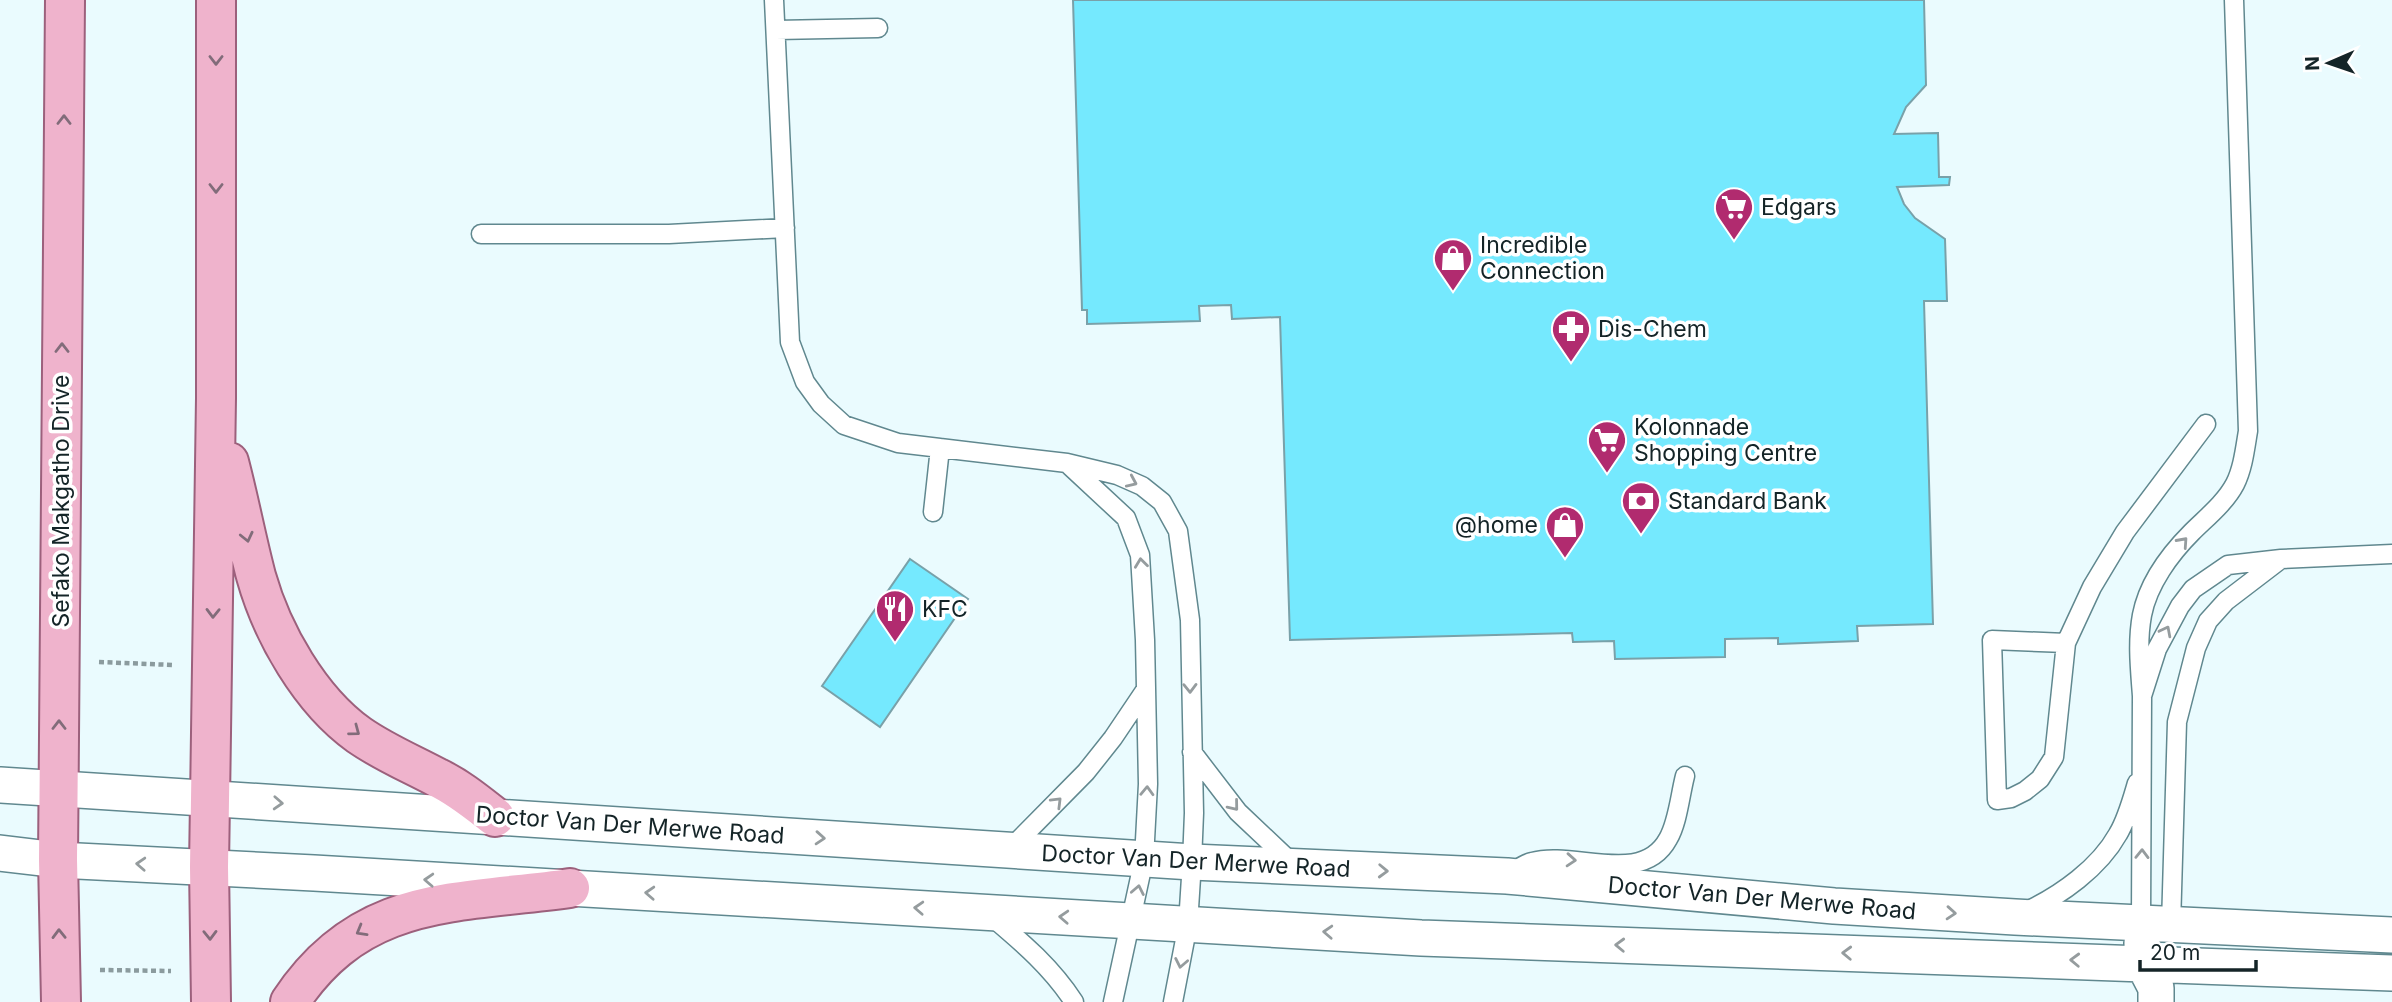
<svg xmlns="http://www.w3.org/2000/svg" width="2392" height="1002" font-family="Inter,sans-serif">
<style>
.building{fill:#75e9fe;stroke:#79a1a9;stroke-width:2}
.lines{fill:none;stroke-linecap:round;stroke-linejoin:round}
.lane-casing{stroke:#60888f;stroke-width:21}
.street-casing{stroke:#60888f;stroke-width:38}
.primary-casing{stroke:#9c607c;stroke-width:42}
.path{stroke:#8b9b9e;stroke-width:4.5;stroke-dasharray:5 3.5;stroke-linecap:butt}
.lane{stroke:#fff;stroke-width:18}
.street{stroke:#fff;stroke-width:35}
.primary{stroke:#efb3cc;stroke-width:38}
.oneway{stroke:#826c7a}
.oneway2{stroke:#959c9e}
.labels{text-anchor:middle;stroke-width:7;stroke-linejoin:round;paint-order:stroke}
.poi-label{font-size:23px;fill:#142427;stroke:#fff;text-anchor:start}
.street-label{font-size:23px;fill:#142427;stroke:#fff}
</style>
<rect width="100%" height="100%" fill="#eafbfe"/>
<!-- building -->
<path class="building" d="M1073,0h851l2,85 -20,22 -12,27 44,-1 1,44h11l-1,8 -52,2 7,17 11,14 30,21 2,62h-23l9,323 -76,2 1,15 -80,3v-6l-53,1v18l-110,2 -1,-18 -41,1 -1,-9 -282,7 -10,-323 -48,2 -1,-14 -32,1 1,15 -113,3v-14h-5z
M910,559l58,40 -88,128 -58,-41z"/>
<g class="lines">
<!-- lane casing -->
<g class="lane-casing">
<path id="lane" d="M774,0l16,342 15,40 16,22 23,21 54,18 169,20 50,12 25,11 20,16 16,29 12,89 4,193 -2,49 -4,62 -15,78
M776,30l102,-2
M481,234h188l116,-6
M1069,465l57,53 14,37 5,85 3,144 -4,75 -31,143
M933,512l7,-64
M2066,643l-74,-3 5,160 14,-2 14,-7 15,-12 14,-22 12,-114 26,-56 33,-55 81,-108
M2142,696c-2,-27 -5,-54 0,-81 6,-31 28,-61 50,-83 14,-14 33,-29 43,-48 8,-16 10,-35 13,-53l-14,-431
M1192,752l46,60 55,52
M1009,850l77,-78 27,-34 33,-49
M1513,872c6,-4 11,-8 19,-10 42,-12 110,25 136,-23 10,-17 12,-44 17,-63
M2027,911c34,-16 72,-43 91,-77 9,-15 14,-34 19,-51
M992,917c31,26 60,51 82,85
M2141,922l1,-226 15,-47 23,-43 13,-17 35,-24 53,-6 111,-5
M2171,925l6,-203 19,-74 12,-27 18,-20 55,-42"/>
</g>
<!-- street casing -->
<g class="street-casing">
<path id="street" d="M0,785l1192,77 315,14 327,30 181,11 377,18
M0,853l58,7 256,13 1107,65 971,35
M2142,943l1,20 13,25v14"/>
</g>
<!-- primary casing -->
<g class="primary-casing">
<path id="primary" d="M229,462c10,38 17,76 27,114 16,57 54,124 103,159 26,18 51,28 79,43 21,10 39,25 57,39
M61,1002l-3,-142 7,-860
M211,1002l-2,-135 7,-469v-398
M290,1002c71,-108 166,-98 280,-114"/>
</g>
<!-- path -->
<path class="path" d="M99,662l75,3
M100,970l71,1"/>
<!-- lane -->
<use href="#lane" class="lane"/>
<!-- street -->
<use href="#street" class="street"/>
<!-- primary -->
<use href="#primary" class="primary"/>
</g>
<!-- one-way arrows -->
<defs><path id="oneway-chevron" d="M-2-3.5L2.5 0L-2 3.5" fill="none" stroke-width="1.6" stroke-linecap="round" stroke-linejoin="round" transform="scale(1.75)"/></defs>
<g class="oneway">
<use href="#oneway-chevron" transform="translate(216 60) rotate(90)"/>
<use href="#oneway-chevron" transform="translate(64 120) rotate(-90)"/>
<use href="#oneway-chevron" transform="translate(216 188) rotate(90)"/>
<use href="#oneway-chevron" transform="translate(62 348) rotate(-90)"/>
<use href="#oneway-chevron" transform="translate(247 537) rotate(77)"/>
<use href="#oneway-chevron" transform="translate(213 613) rotate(91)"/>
<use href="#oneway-chevron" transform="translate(59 725) rotate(-90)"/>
<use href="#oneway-chevron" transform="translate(355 731) rotate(37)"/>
<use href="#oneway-chevron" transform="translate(361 931) rotate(150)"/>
<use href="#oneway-chevron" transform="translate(59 934) rotate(-91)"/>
<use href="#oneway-chevron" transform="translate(210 935) rotate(89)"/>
</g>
<g class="oneway2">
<use href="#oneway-chevron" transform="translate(1132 482) rotate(24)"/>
<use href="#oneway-chevron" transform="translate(2183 542) rotate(-48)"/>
<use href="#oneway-chevron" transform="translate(1141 563) rotate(-97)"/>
<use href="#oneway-chevron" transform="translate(2166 631) rotate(-63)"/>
<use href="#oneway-chevron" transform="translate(1190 688) rotate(89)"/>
<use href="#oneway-chevron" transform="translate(1147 791) rotate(-88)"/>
<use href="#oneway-chevron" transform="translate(1057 802) rotate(-45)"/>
<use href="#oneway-chevron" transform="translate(278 803) rotate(3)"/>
<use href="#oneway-chevron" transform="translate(1234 806) rotate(51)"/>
<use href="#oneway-chevron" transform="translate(820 838) rotate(4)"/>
<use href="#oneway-chevron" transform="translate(2142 854) rotate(-89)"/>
<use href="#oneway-chevron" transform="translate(1571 860) rotate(4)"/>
<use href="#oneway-chevron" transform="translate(141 864) rotate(-177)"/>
<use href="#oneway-chevron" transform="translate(1383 871) rotate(2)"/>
<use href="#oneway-chevron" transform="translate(429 880) rotate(-177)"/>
<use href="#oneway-chevron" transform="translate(1138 890) rotate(-79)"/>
<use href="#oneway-chevron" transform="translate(650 893) rotate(-177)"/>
<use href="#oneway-chevron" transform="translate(919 908) rotate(-177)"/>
<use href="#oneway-chevron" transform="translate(1951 913) rotate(4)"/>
<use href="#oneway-chevron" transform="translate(1064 917) rotate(-177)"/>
<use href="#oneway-chevron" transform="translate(1328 932) rotate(-177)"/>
<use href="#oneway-chevron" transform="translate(1620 945) rotate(-178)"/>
<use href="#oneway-chevron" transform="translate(1847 953) rotate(-178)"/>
<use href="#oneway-chevron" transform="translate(2075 960) rotate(-178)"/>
<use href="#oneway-chevron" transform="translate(1181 963) rotate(101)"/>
</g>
<!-- icons -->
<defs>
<g id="supermarket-pin" transform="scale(2.0125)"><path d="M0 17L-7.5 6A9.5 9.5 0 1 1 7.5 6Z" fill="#b12b6f" stroke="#fff"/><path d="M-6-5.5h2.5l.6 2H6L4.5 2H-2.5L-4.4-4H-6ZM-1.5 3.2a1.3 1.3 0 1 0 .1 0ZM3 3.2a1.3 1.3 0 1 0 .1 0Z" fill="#fff"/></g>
<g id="shop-pin" transform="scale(2.0125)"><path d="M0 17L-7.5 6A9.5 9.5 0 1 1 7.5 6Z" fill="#b12b6f" stroke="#fff"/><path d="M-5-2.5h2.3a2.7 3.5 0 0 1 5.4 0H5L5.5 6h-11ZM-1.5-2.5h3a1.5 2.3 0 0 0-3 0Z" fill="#fff"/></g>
<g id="pharmacy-pin" transform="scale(2.0125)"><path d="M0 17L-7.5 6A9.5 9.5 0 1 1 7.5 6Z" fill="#b12b6f" stroke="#fff"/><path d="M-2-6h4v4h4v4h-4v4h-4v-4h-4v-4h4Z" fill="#fff"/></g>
<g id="bank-pin" transform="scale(2.0125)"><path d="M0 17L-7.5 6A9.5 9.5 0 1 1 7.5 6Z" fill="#b12b6f" stroke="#fff"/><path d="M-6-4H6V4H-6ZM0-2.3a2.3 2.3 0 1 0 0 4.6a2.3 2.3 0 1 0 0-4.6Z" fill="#fff"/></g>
<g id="restaurant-pin" transform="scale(2.0125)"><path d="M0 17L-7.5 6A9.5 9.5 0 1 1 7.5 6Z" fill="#b12b6f" stroke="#fff"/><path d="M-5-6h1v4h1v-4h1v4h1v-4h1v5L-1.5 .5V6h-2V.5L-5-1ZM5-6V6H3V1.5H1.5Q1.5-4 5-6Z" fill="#fff"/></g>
</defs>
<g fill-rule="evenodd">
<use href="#supermarket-pin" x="1734" y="207"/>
<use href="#shop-pin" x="1453" y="258"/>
<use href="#pharmacy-pin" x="1571" y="329"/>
<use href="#supermarket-pin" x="1607" y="440"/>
<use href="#bank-pin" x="1641" y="501"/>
<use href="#shop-pin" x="1565" y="525"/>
<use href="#restaurant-pin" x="895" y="609"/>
</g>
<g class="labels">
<!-- poi labels -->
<g class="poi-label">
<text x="1761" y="215">Edgars</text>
<text x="1480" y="253">Incredible<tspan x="1480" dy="26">Connection</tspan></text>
<text x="1598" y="337">Dis-Chem</text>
<text x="1634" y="435">Kolonnade<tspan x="1634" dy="26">Shopping Centre</tspan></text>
<text x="1668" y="509">Standard Bank</text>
<text x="1538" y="533" text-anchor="end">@home</text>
<text x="922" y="617">KFC</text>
</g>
<!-- street labels -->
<g class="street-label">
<text transform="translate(61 501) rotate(-90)" y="8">Sefako Makgatho Drive</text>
<text transform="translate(630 825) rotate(4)" y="8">Doctor Van Der Merwe Road</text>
<text transform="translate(1196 861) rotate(3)" y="8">Doctor Van Der Merwe Road</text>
<text transform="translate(1762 898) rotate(5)" y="8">Doctor Van Der Merwe Road</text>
</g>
</g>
<!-- north arrow -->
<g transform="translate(2329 63) rotate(268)" stroke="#ffffff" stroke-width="5" paint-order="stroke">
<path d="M0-5L12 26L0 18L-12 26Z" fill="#142427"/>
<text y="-10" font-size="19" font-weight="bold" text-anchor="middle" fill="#142427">N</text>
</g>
<!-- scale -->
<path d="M2140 960v10h116v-10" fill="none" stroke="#142427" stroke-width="3.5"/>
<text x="2150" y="960" font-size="21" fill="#142427" stroke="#ffffff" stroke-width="5" paint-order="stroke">20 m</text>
</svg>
